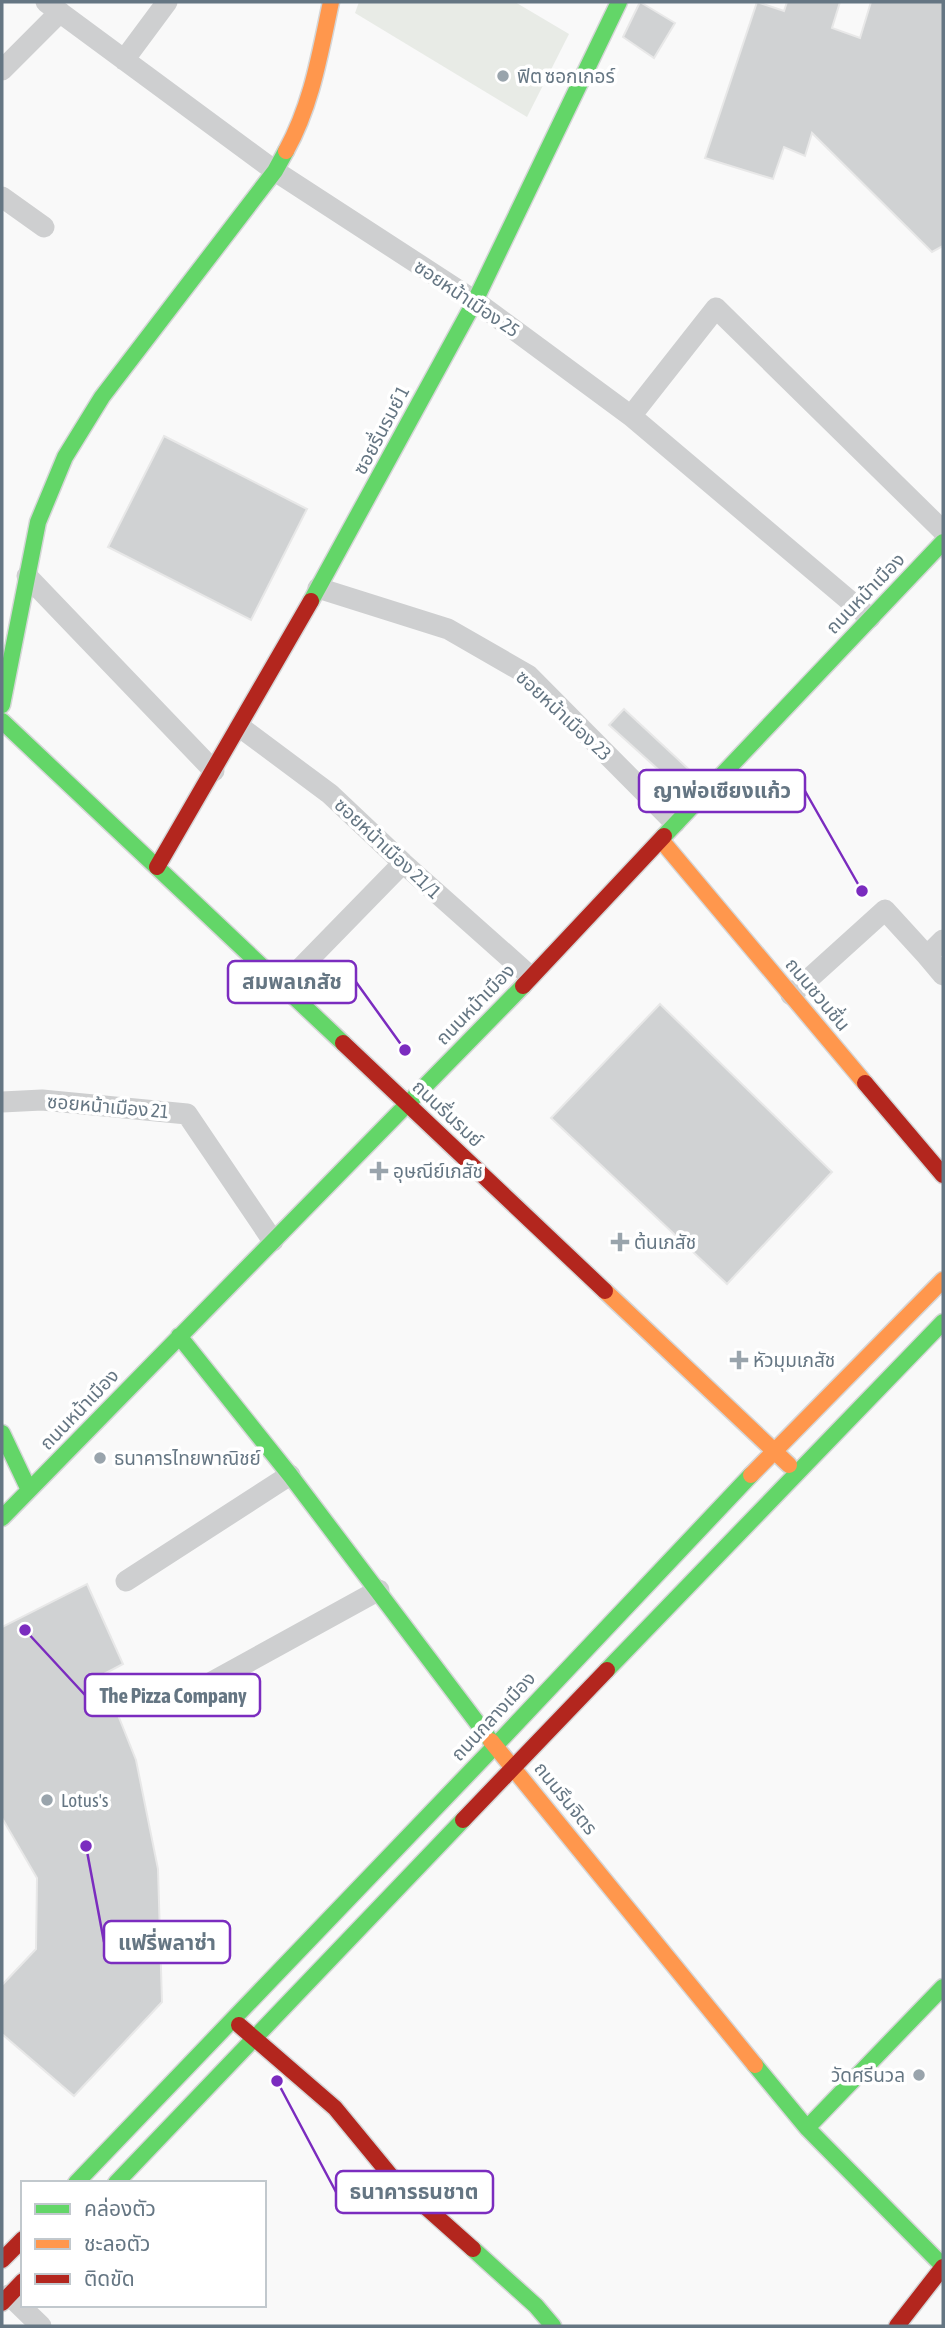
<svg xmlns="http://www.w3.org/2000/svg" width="945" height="2328" font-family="'Asap Condensed','Noto Sans Thai',sans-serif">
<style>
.green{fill:#e8ebe6}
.building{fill:#d0d2d3;stroke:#e8e8e8;stroke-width:2}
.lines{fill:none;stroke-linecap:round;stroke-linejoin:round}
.fast-casing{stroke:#d5d6d7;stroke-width:19}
.slow-casing{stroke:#d5d6d7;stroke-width:19}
.jam-casing{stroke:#d5d6d7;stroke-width:19}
.street{stroke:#cecfd0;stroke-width:21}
.fast{stroke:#63d668;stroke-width:16}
.slow{stroke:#ff974d;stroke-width:16}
.jam{stroke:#b3261e;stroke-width:16}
.poi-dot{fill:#99a4ac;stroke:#fff;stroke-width:2.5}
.labels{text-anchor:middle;stroke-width:7;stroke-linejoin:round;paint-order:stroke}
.poi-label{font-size:19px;fill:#657683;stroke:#fff;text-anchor:start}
.street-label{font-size:19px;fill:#657683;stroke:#fff}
.leader{fill:none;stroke:#7b2cbf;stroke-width:2.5}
.callout-dot{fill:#7b2cbf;stroke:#fff;stroke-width:2.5}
.callout{fill:#fff;stroke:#7b2cbf;stroke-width:2.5}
.callout-label{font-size:21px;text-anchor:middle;font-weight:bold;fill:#657683}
</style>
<rect width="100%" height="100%" fill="#f9f9f9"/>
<!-- green -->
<path class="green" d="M359,2h156l54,32 -42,83 -172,-104z"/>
<!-- building -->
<path class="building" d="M640,2l35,21 -21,35 -31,-21z
M757,2l27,9 3,-9h53l-8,26 28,10 11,-36h72v244l-11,6 -120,-119 -7,23 -21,-9 -11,32 -68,-21z
M164,436l143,73 -56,111 -143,-73z
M624,709l72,67 -14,15 -73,-66z
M660,1004l172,168 -105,112 -176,-166z
M87,1584l36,80 -21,11 34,85 22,109 4,133 -88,94 -72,-62v-49l34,-36 1,-71 -35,-60v-191z"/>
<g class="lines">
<!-- fast casing -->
<g class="fast-casing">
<path id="fast" d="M311,601l164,-300 144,-299
M2,705l36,-183 27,-65 37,-60 173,-226 11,-20
M2,721l341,322
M664,836l279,-294
M179,1336l111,139 201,266
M2,1433l27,57
M2,1518l521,-532
M607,1670l336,-348
M755,2065l52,63 136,138
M807,2128l136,-141
M76,2183l419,-437 256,-271
M116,2183l347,-363
M473,2249l63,57 17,20"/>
</g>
<!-- slow casing -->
<g class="slow-casing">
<path id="slow" d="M286,151c26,-47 34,-98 45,-149
M661,840l204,243
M605,1291l184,174
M751,1475l192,-195
M491,1741l264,324"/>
</g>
<!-- jam casing -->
<g class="jam-casing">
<path id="jam" d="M157,867l154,-266
M523,986l141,-150
M343,1043l262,248
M865,1083l78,92
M463,1820l144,-150
M239,2025l96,83 56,68 82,73
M2,2260l21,-21
M2,2303l21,-22
M897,2326l46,-59"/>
</g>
<!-- street -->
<path class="street" d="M46,2l229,169 200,130 156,115 239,202
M124,60l43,-58
M2,70l58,-58
M2,197l42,30
M631,416l85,-108 227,223
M27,576l187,195
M318,588l130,41 80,46 147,148
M240,727l90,67 73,69 127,113
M943,940l-16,16 16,19
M283,986l120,-123
M791,995l94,-85 42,46
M2,1102l40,-2 145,14 86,127
M126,1581l164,-106
M172,1704l207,-114
M9,2295l32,31"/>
<!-- fast -->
<use href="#fast" class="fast"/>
<!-- slow -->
<use href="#slow" class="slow"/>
<!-- jam -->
<use href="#jam" class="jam"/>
</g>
<!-- markers -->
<g class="poi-dot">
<circle cx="503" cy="76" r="7"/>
<path d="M375.5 1160.5h7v7h7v7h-7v7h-7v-7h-7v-7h7z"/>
<path d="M616.5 1231.5h7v7h7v7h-7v7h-7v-7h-7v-7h7z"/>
<path d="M735.5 1349.5h7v7h7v7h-7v7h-7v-7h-7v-7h7z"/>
<circle cx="100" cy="1458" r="7"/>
<circle cx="47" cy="1800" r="7"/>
<circle cx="919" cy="2075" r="7"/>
</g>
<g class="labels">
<!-- poi labels -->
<g class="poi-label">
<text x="517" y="83">ฟิต ซอกเกอร์</text>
<text x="393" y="1178">อุษณีย์เภสัช</text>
<text x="634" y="1249">ต้นเภสัช</text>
<text x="753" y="1367">หัวมุมเภสัช</text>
<text x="114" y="1465">ธนาคารไทยพาณิชย์</text>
<text x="61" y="1807">Lotus's</text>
<text x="905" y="2082" text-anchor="end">วัดศรีนวล</text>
</g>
<!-- street labels -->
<g class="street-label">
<text transform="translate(467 298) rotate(34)" y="7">ซอยหน้าเมือง 25</text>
<text transform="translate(381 430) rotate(-62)" y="7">ซอยรื่นรมย์ 1</text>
<text transform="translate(865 593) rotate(-46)" y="7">ถนนหน้าเมือง</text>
<text transform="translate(564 715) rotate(43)" y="7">ซอยหน้าเมือง 23</text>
<text transform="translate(388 848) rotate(43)" y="7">ซอยหน้าเมือง 21/1</text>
<text transform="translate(818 994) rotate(50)" y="7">ถนนชวนชื่น</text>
<text transform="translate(475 1004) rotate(-46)" y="7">ถนนหน้าเมือง</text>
<text transform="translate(108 1106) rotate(5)" y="7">ซอยหน้าเมือง 21</text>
<text transform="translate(448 1113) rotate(43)" y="7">ถนนรื่นรมย์</text>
<text transform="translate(79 1409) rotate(-46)" y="7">ถนนหน้าเมือง</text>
<text transform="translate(493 1716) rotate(-47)" y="7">ถนนกลางเมือง</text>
<text transform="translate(566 1798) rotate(51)" y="7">ถนนรึนจิตร</text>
</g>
</g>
<!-- callouts -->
<path class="leader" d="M862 891L805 791M405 1050L356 982M25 1630L85 1695M86 1846L104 1942M277 2081L336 2192"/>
<g class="callout-dot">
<circle cx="862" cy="891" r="7"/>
<circle cx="405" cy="1050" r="7"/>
<circle cx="25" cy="1630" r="7"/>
<circle cx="86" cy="1846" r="7"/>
<circle cx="277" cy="2081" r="7"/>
</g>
<g class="callout">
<rect x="639" y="770" width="166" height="42" rx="7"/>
<rect x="228" y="961" width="128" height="42" rx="7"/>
<rect x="85" y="1674" width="175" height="42" rx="7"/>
<rect x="104" y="1921" width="126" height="42" rx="7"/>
<rect x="336" y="2171" width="157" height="42" rx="7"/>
</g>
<g class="callout-label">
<text x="722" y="798">ญาพ่อเซียงแก้ว</text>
<text x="292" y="989">สมพลเภสัช</text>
<text x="173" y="1703">The Pizza Company</text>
<text x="167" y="1950">แฟรี่พลาซ่า</text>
<text x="414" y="2199">ธนาคารธนชาต</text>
</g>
<!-- border -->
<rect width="945" height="2328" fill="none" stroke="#657683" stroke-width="7"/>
<!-- legend -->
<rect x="21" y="2181" width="245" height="126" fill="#ffffff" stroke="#c1c8cd" stroke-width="2"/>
<rect x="35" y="2204" width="35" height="10" fill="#63d668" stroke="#c1c8cd" stroke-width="2"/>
<text x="84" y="2216" font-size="21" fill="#657683">คล่องตัว</text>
<rect x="35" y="2239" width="35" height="10" fill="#ff974d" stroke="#c1c8cd" stroke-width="2"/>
<text x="84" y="2251" font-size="21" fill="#657683">ชะลอตัว</text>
<rect x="35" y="2274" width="35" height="10" fill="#b3261e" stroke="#c1c8cd" stroke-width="2"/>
<text x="84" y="2286" font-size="21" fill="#657683">ติดขัด</text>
</svg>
